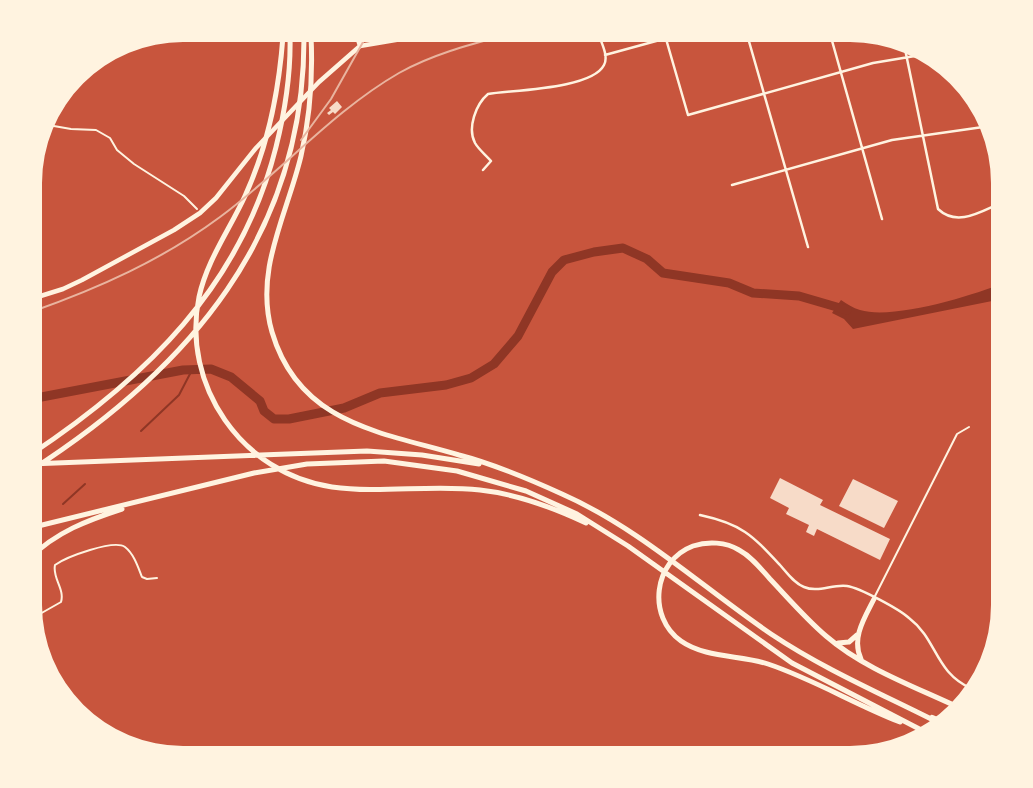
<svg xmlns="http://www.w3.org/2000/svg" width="1033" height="788" font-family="'Work Sans',sans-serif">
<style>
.water{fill:#8f3625}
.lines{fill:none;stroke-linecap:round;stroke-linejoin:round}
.stream{stroke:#8f3625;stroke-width:2}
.river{stroke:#8f3625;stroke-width:9}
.building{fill:#f7dbc8}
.path{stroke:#fff3e0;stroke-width:2}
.service{stroke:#fff3e0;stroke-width:2}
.minor{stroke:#fff3e0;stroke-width:2.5}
.primary{stroke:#fff3e0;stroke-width:4.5}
.trunk{stroke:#fff3e0;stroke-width:4.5}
.motorway{stroke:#fff3e0;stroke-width:5}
.rail{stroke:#e9b49f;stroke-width:2}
</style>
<rect width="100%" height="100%" fill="#c8553d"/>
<!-- water -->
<path class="water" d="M1003,283l-1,16 -149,30 -9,-10 -12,-6 9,-13c6,4 12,8 19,10 33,10 112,-14 143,-27z"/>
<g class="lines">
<!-- stream -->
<path class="stream" d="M141,431l38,-36 13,-25
M63,504l22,-20"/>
<!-- river -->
<path class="river" d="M31,399l152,-29 28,-1 20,8 29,24 4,10 10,8h15l55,-11 36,-15 66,-8 25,-7 23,-14 24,-28 34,-64 12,-12 30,-8 29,-4 24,11 16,14 66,10 24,10 46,3 48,14"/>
</g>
<!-- building -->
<path class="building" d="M337,101l5,6 -7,7 -2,-2 -4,3 -2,-2 4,-3 -2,-2z
M780,478l43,22 -3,5 70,34 -10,21 -63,-31 -3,7 -8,-4 3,-7 -23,-11 3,-6 -19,-10z
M853,479l45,22 -14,27 -45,-22z"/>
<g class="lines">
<!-- path -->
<path class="path" d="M49,109l-1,16 23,4 25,1 14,8 7,12 17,14 50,32 13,13"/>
<!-- service -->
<path class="service" d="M874,598l83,-164 12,-7
M31,619l30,-17c4,-13 -9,-24 -6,-37 11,-8 59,-26 70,-18 9,7 13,20 17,30l5,2 10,-1"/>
<!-- minor -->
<path class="minor" d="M829,30l53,189
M746,31l62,216
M664,32l24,83 185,-52 48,-8
M361,43l4,-8
M905,49l33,160c20,19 45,1 65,-7
M605,55l84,-23
M483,170l8,-9c-5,-6 -12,-11 -16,-18 -8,-15 1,-39 13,-49 25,-4 104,-5 116,-29 5,-9 -3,-23 -6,-32
M732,185l160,-45 98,-14
M700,515c42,9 52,20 80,50 7,8 14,18 24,22 14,6 28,-3 43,-1 13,2 52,23 62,32 29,22 25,54 63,71"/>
<!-- primary -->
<path class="primary" d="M357,36l3,10
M31,299l32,-10 19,-9 92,-50 26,-17 16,-15 40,-50 63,-66 41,-36 65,-11"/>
<!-- trunk -->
<path class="trunk" d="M932,717l12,5"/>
<!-- motorway -->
<path class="motorway" d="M283,36c-4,54 -15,110 -38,160 -15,33 -38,64 -46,101 -18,88 43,177 133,190 49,7 99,-3 148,3 37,4 72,17 106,33
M311,36c2,41 -1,81 -10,120 -14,59 -47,114 -29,176 27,92 109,100 187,123 35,9 70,24 103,39 77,34 140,93 209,140 54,36 113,61 170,90
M30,455c116,-77 211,-169 246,-308 9,-36 15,-74 14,-111
M30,464l337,-13 55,4 57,9
M30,471c159,-102 275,-236 274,-435
M30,528l224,-55 53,-9 77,-3 73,10 69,20 51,23 51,32 164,117 137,71
M30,558c26,-26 58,-38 92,-49
M838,643l11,-1 8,-7
M861,659c-10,-21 4,-42 13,-60
M900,722c-44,-17 -87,-43 -132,-58 -27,-9 -63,-6 -87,-23 -34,-24 -28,-80 12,-95 15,-5 33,-4 46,4 13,7 22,19 31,29 18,19 36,40 56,57 38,33 90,51 136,73"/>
<!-- rail -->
<path class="rail" d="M301,140l30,-41 36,-64
M31,312c68,-24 131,-52 189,-95 61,-45 113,-106 179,-144 34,-19 73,-29 110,-39"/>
</g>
<!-- crop -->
<path d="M0 0H1033V788H0ZM183 42H850A141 141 0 0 1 991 183V605A141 141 0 0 1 850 746H183A141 141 0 0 1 42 605V183A141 141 0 0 1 183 42Z" fill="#fff3e0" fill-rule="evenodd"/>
</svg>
